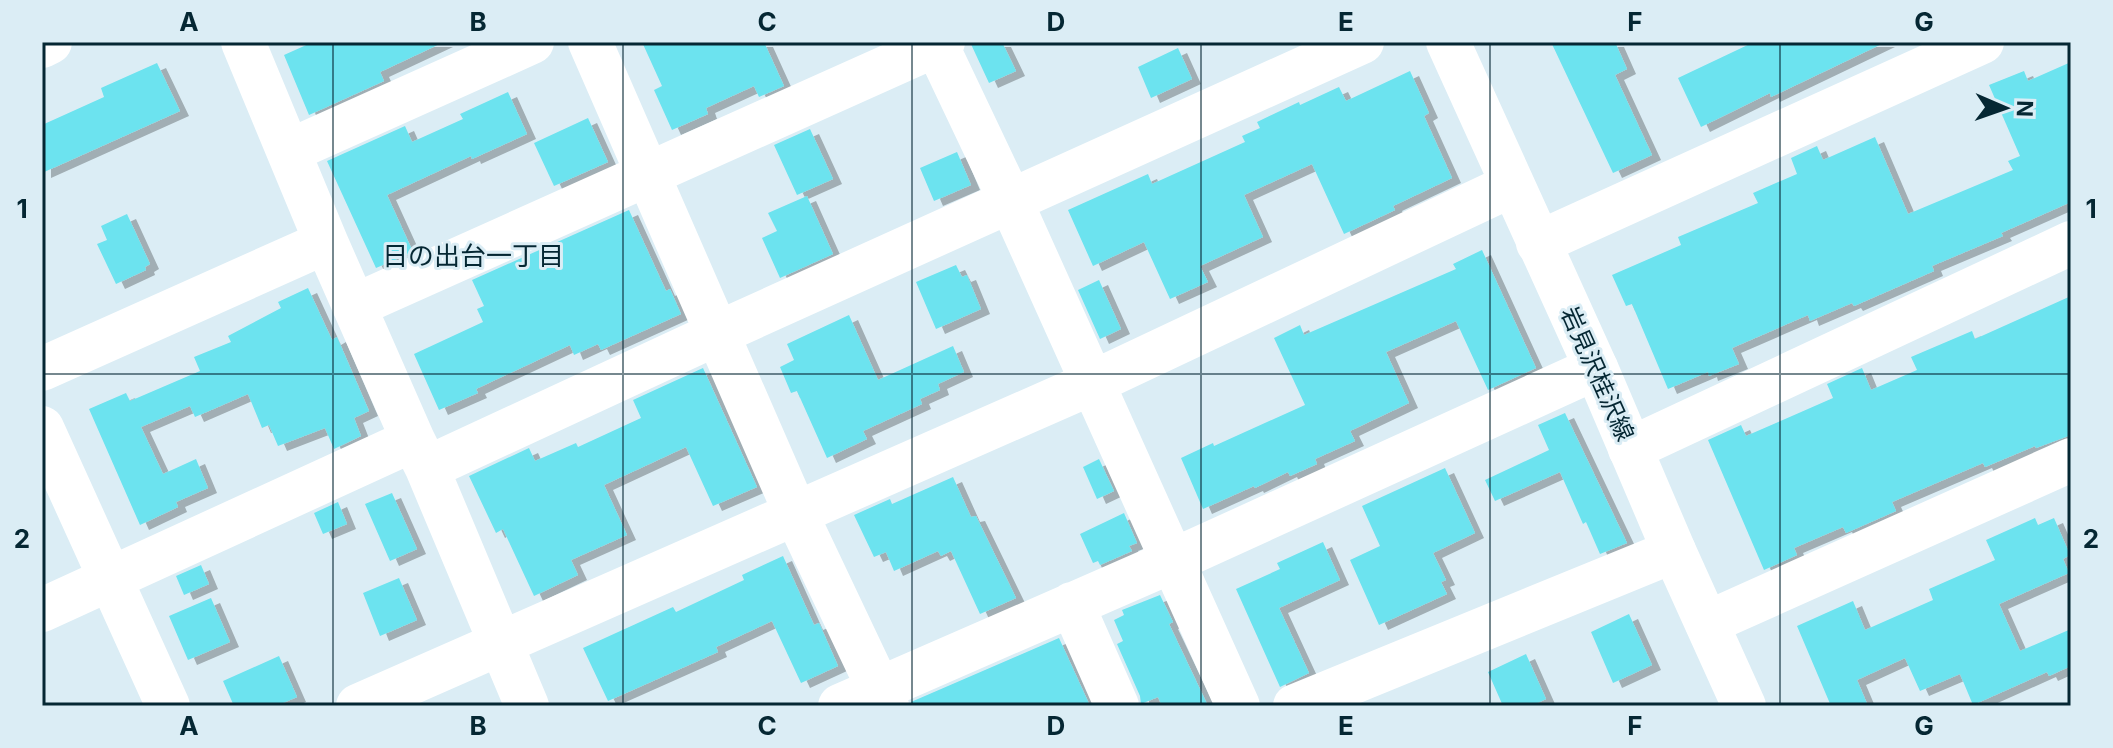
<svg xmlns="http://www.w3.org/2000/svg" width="2113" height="748" font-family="Inter,'Noto Sans JP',sans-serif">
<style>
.building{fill:#6ce3ef;filter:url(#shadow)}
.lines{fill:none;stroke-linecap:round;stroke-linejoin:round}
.minor{stroke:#fff;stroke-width:44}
.major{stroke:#fff;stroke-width:44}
.grid{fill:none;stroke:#052733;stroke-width:2;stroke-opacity:0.55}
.labels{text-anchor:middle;stroke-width:6;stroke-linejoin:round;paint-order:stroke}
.street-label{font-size:24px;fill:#052733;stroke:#dbedf5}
.neighbourhood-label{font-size:26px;fill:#052733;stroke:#dbedf5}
.neatline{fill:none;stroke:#052733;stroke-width:3}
.grid-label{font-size:26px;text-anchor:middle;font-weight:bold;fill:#052733}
</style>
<defs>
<filter id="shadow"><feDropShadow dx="9" dy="5" stdDeviation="0" flood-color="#0004"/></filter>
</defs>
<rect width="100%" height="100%" fill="#dbedf5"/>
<!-- building -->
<path class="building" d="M313,42h131l-64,30 4,9 -75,34 -25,-60z
M642,42h122l20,44 -25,11 -5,-11 -48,22 2,6 -36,16 -18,-40 8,-4z
M970,42h32l14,29 -27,12z
M1551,42h64l12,27 -12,6 37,80 -39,18z
M1754,42h132l-115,55 -1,-4 -69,34 -23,-49z
M1178,48l14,31 -41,19 -13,-31z
M2071,62v140l-70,31 2,3 -71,30 2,5 -80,35 -2,-3 -42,18 -2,-6 -76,33 7,16 -30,12 -1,-4 -40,17 -36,-85 -6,2 -14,-31 69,-30 -3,-8 80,-34 -5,-10 44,-19 -6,-16 26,-12 6,14 52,-23 33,77 105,-44 -5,-9 12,-5 -31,-71 35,-14 4,10z
M157,63l23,48 -138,62v-48l62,-28 -3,-9z
M1410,71l19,42 -5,3 28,62 -59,28 2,4 -51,24 -32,-70 -68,31 19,42 -63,29 8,16 -38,17 -26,-57 -51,24 -25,-56 80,-36 4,10 93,-42 -3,-6 18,-8 -3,-6 42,-20 1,3 39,-18 7,14z
M508,92l19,42 -55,25 -1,-3 -84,39 26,57 -37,16 -49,-107 78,-35 7,16 51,-23 -3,-5z
M588,118l20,44 -54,24 -20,-43z
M810,129l23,50 -36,16 -23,-50z
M957,152l14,33 -37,16 -14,-33z
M807,196l26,58 -53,24 -18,-40 15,-7 -9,-18z
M629,210l37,81 4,-2 11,25 -80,36 -3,-6 -24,11 -4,-10 -94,44 2,4 -39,17 -25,-56 69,-32 -6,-13 7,-3 -12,-26z
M127,214l23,50 -5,3 1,3 -30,14 -19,-40 10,-4 -6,-14z
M1482,250l54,118 -48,22 -32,-69 -70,31 23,51 -59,28 5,10 -40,18 2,5 -27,12 -2,-4 -33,16 -1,-2 -51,23 -22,-51 32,-15 1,3 91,-41 -31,-67 26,-13 4,10 152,-66 -3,-5z
M956,265l6,12 5,-2 14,34 -45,20 -20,-47z
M1099,280l22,49 -21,10 -22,-49z
M308,288l24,52 5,-3 32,74 -15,7 7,18 -27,13 -9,-21 -47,18 -9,-21 -7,3 -14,-34 -53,23 -5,-11 -49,21 22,47 33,-15 12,29 -32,14 2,5 -38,18 -51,-116 37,-16 4,8 70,-30 -6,-14 37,-15 -3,-6 53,-28 -3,-6z
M2071,296v139l-35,13 -1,-2 -50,21 -2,-4 -91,39 4,9 -50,22 -3,-6 -49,21 3,7 -33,15 -56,-130 33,-15 5,11 87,-38 -6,-14 35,-16 9,22 46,-20 -6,-13 61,-26 3,8z
M849,315l29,65 75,-34 11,26 -26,12 2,6 -20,9 2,5 -59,27 4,8 -40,19 -30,-67 -6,2 -11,-26 14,-7 -7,-16z
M703,368l54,119 -44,19 -27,-59 -82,38 23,50 -56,25 7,15 -44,21 -31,-67 -7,4 -27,-57 60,-28 6,13 41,-18 2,4 63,-29 -8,-18z
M1565,413l62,130 -27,11 -14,-32 -3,2 -23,-52 -65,29 -10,-21 64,-30 -11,-25z
M1099,459l15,32 -17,8 -14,-32z
M1445,468l30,65 -42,20 13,27 -5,2 6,12 -68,31 -29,-65 30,-14 -18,-40z
M953,477l18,40 5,-1 40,82 -36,16 -29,-63 -10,5 -3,-5 -44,20 -8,-19 -12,5 -20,-42 36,-16 2,5z
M392,493l25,56 -27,12 -25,-57z
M338,502l9,22 -24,10 -9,-21z
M1124,513l13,30 -8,3 3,5 -32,14 -2,-4 -5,2 -13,-29z
M2035,518l3,7 16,-7 16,37 -7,4 6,14 -70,31 21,47 51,-22v37l-22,10 -2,-4 -74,33 -13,-31 -40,17 -15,-33 -48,22 11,26h-37l-34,-80 56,-25 12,29 68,-30 -4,-11 66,-29 -9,-20z
M1323,542l17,38 -61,28 30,65 -29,14 -44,-98 44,-20 -3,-6z
M783,556l31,69 5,-2 19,43 -37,17 -29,-62 -56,26 2,5 -110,49 -25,-53 90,-41 3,5 68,-32 -2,-5z
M201,565l8,19 -25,11 -8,-19z
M399,578l18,42 -37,16 -17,-43z
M1160,595l13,27 -4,2 39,82h-46l-4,-9 -17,7 -1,-8 -23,-52 6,-3 -9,-21 10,-5 -2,-5z
M211,598l19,44 -42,18 -19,-44z
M1629,614l23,51 -39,18 -22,-51z
M1059,638l31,68h-178l-1,-4z
M1526,654l20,45 -15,7h-28l-15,-34z
M279,656l18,41 -21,9h-42l-11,-25z"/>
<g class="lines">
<!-- minor -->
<path class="minor" d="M243,42l83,200 87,198 14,28 100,238
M590,42l206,472 91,192
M935,42l76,160 227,504
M42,46l8,-4
M289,151l243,-109
M1538,243l444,-201
M354,306l589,-264
M42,369l284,-127
M42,428l126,278
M1630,449l441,-206
M427,468l289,-134 646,-292
M1072,604l45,102
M42,610l371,-170
M1707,623l364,-163
M358,706l734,-323 420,-198
M840,706l332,-145 424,-193
M1295,706l379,-155"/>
<!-- major -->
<path class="major" d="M1448,42l148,326 78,183 70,155"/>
</g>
<!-- grid -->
<path class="grid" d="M333,42v664M623,42v664M912,42v664M1201,42v664M1490,42v664M1780,42v664M42,374h2029"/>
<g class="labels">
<!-- street labels -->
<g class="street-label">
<text transform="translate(1597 374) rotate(66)" y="8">岩見沢桂沢線</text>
</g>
<!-- neighbourhood labels -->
<g class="neighbourhood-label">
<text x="473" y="265">日の出台一丁目</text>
</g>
</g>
<!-- border -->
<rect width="2113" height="748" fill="none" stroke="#dbedf5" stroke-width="88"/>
<!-- north arrow -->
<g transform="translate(2005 108) rotate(92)" stroke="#dbedf5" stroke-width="6" paint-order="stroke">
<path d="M0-6L14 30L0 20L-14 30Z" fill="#052733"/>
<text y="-12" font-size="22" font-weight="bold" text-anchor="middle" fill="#052733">N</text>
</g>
<rect x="44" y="44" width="2025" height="660" class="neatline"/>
<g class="grid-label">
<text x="189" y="31">A</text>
<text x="478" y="31">B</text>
<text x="767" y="31">C</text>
<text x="1056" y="31">D</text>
<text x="1346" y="31">E</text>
<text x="1635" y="31">F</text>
<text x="1924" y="31">G</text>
<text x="22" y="218">1</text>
<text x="2091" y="218">1</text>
<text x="22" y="548">2</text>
<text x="2091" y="548">2</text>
<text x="189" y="735">A</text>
<text x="478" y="735">B</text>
<text x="767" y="735">C</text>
<text x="1056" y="735">D</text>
<text x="1346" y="735">E</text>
<text x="1635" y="735">F</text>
<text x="1924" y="735">G</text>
</g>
</svg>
